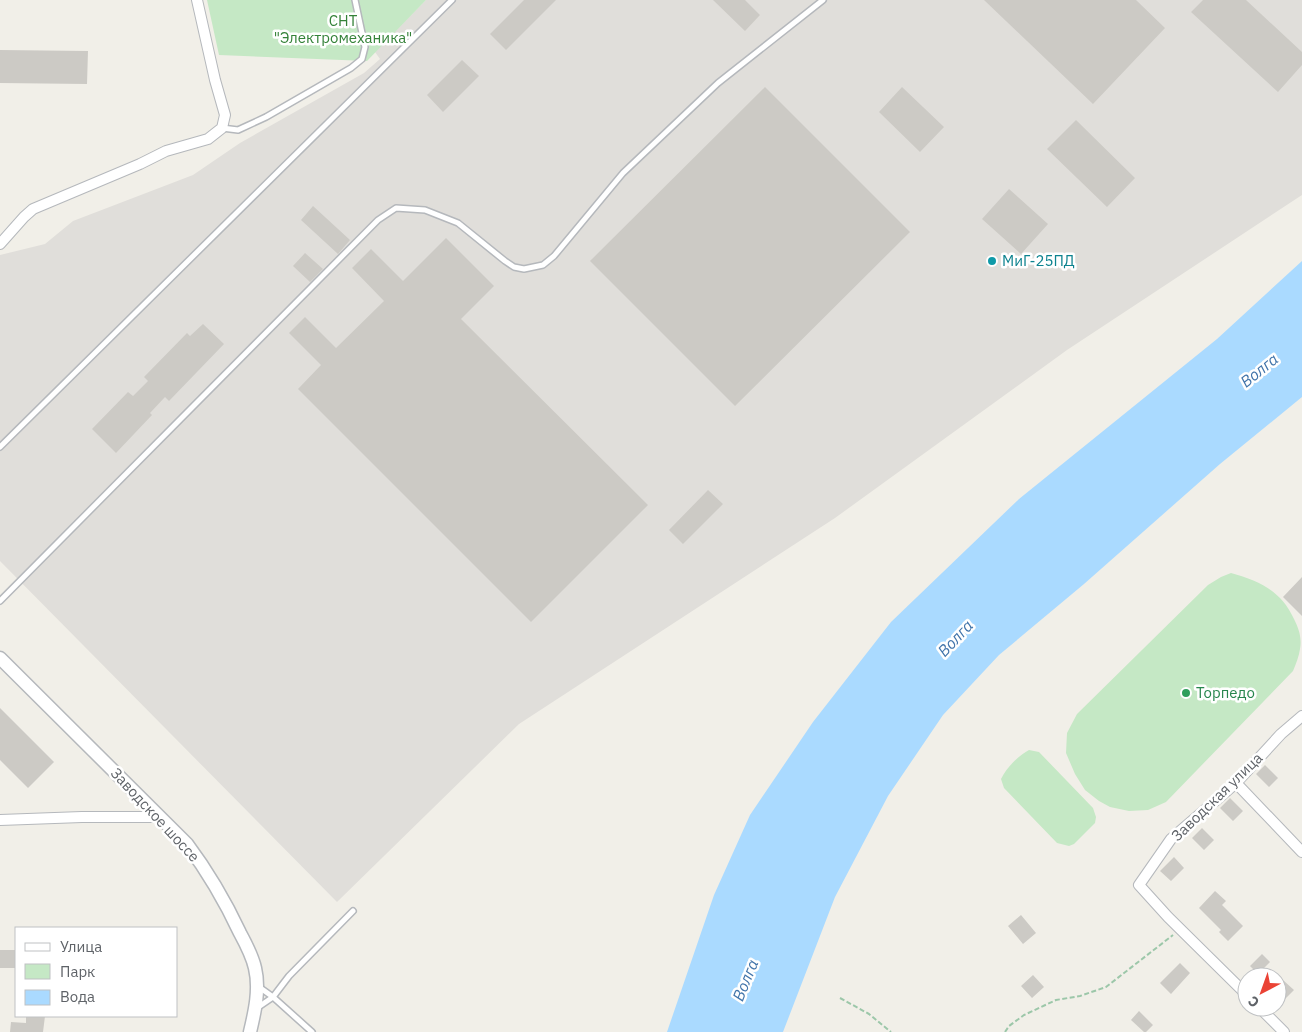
<svg xmlns="http://www.w3.org/2000/svg" width="1302" height="1032" font-family="'IBM Plex Sans',sans-serif">
<style>
.industrial{fill:#e0deda}
.green{fill:#c5e8c5}
.water{fill:#aadaff}
.building{fill:#cccac5}
.lines{fill:none;stroke-linecap:round;stroke-linejoin:round}
.service-casing{stroke:#b5b8bc;stroke-width:8}
.minor-casing{stroke:#b5b8bc;stroke-width:12}
.tertiary-casing{stroke:#b5b8bc;stroke-width:15}
.path{stroke:#9cc7a9;stroke-width:2;stroke-dasharray:5 2.5;stroke-linecap:butt}
.service{stroke:#fff;stroke-width:5}
.minor{stroke:#fff;stroke-width:10}
.tertiary{stroke:#fff;stroke-width:12}
.culture-dot{fill:#0f9aa8;stroke:#fff;stroke-width:2}
.leisure-dot{fill:#2e9e5b;stroke:#fff;stroke-width:2}
.labels{text-anchor:middle;stroke-width:5;stroke-linejoin:round;paint-order:stroke}
.park-label{font-size:15px;fill:#348238;stroke:#fff}
.culture-label{font-size:15px;fill:#0d838f;stroke:#fff;text-anchor:start}
.leisure-label{font-size:15px;fill:#27864d;stroke:#fff;text-anchor:start}
.street-label{font-size:15px;fill:#5f6368;stroke:#fff}
.water-label{font-size:16px;font-style:italic;fill:#4174aa;stroke:#fff}
</style>
<rect width="100%" height="100%" fill="#f1efe8"/>
<!-- industrial -->
<path class="industrial" d="M426,0h876v195l-235,155 -232,168 -316,206 -182,178 -337,-341v-306l45,-11 28,-23 120,-46 47,-32 124,-70 16,-14 -5,-7z"/>
<!-- green -->
<path class="green" d="M207,0h219l-59,61 -148,-6z
M1231,573c29,8 50,18 63,46 5,10 8,19 6,30 -1,7 -4,15 -7,22l-127,131 -18,8 -19,1 -19,-4 -11,-6 -14,-11 -10,-16 -9,-21 1,-20 10,-19 131,-129 13,-8z
M1029,750l10,2 54,56 3,9 -1,6 -21,21 -5,2 -12,-3 -53,-55 -3,-9c6,-12 17,-23 28,-29z"/>
<!-- water -->
<path class="water" d="M1302,261v136l-82,67 -136,120 -85,71 -56,60 -55,81 -53,101 -52,135h-116l47,-137 36,-80 63,-93 78,-100 128,-123 198,-160z"/>
<!-- building -->
<path class="building" d="M524,0h32l-50,50 -16,-16z
M713,0h32l15,15 -15,16z
M984,0h152l29,28 -72,76z
M1203,0h43l56,52v13l-24,27 -87,-80z
M0,50l88,1 -1,33 -87,-1z
M462,60l17,16 -36,36 -16,-17z
M765,87l145,145 -175,174 -145,-145z
M902,87l42,40 -24,25 -41,-40z
M1076,120l59,58 -28,29 -60,-58z
M1009,189l39,35 -27,30 -39,-35z
M313,206l37,34 -12,14 -37,-34z
M446,238l48,48 -33,33 187,186 -117,117 -233,-233 23,-24 -32,-32 16,-16 31,31 48,-47 -32,-33 19,-19 32,32z
M305,253l18,16 -13,13 -17,-16z
M203,324l21,20 -55,57 -4,-4 -15,16 2,2 -36,38 -24,-24 36,-37 5,4 15,-15 -4,-4 43,-44 3,3z
M708,490l15,14 -40,40 -14,-14z
M1302,577v39l-19,-19z
M0,708l54,54 -26,26 -28,-28z
M1265,765l13,13 -9,9 -13,-13z
M1230,798l13,13 -10,10 -13,-13z
M1202,828l12,12 -10,10 -12,-12z
M1174,857l10,11 -13,13 -11,-10z
M1215,891l11,10 -4,4 21,21 -15,15 -9,-9 2,-2 -22,-22z
M1021,915l15,18 -13,11 -15,-18z
M0,950h16v18h-16z
M1262,954l8,8 -12,12 -8,-8z
M1180,963l10,10 -19,21 -11,-11z
M1033,975l11,12 -12,11 -11,-12z
M1284,981l10,9 -12,12 -5,-5v-9z
M1139,1011l14,14 -7,7h-2l-13,-12z
M26,1016h19l-2,16h-33l1,-10 15,1z"/>
<g class="lines">
<!-- service casing -->
<g class="service-casing">
<path id="service" d="M222,128l16,2 28,-13 85,-49 11,-9 3,-12 -10,-47
M0,447l452,-447
M0,601l378,-381 18,-12 29,2 33,13 47,38 9,6 10,2 19,-4 11,-9 69,-83 95,-90 105,-83
M259,987l14,10 39,35
M257,1008l16,-11 16,-21 64,-65"/>
</g>
<!-- minor casing -->
<g class="minor-casing">
<path id="minor" d="M0,244l24,-27 9,-8 107,-45 26,-13 42,-12 14,-11 3,-13 -10,-35 -18,-80
M1236,783l66,69
M0,820l82,-3h78
M1247,995l-79,-78 -29,-32 32,-46 65,-56 45,-49 21,-18
M1259,1007l25,25"/>
</g>
<!-- tertiary casing -->
<g class="tertiary-casing">
<path id="tertiary" d="M0,658l187,186c21,28 38,57 53,89 6,11 12,22 15,35 5,21 0,43 -5,64"/>
</g>
<!-- path -->
<path class="path" d="M840,998l29,16 22,18
M1005,1032l4,-6 15,-11 32,-15 24,-4 26,-9 67,-52"/>
<!-- service -->
<use href="#service" class="service"/>
<!-- minor -->
<use href="#minor" class="minor"/>
<!-- tertiary -->
<use href="#tertiary" class="tertiary"/>
</g>
<!-- markers -->
<circle class="culture-dot" cx="992" cy="261" r="5"/>
<circle class="leisure-dot" cx="1186" cy="693" r="5"/>
<g class="labels">
<!-- park labels -->
<g class="park-label">
<text x="343" y="26">СНТ<tspan x="343" dy="17">"Электромеханика"</tspan></text>
</g>
<!-- culture labels -->
<g class="culture-label">
<text x="1002" y="266">МиГ-25ПД</text>
</g>
<!-- leisure labels -->
<g class="leisure-label">
<text x="1196" y="698">Торпедо</text>
</g>
<!-- street labels -->
<g class="street-label">
<text transform="translate(1217 797) rotate(-44)" y="5">Заводская улица</text>
<text transform="translate(155 815) rotate(47)" y="5">Заводское шоссе</text>
</g>
<!-- water labels -->
<g class="water-label">
<text transform="translate(1259 370) rotate(-39)" y="6">Волга</text>
<text transform="translate(955 638) rotate(-47)" y="6">Волга</text>
<text transform="translate(745 980) rotate(-68)" y="6">Волга</text>
</g>
</g>
<!-- legend -->
<rect x="15" y="927" width="162" height="90" fill="#ffffff" stroke="#bfc1c3"/>
<rect x="25" y="943" width="25" height="8" fill="#ffffff" stroke="#bfc1c3"/>
<text x="60" y="952" font-size="15" fill="#5f6368">Улица</text>
<rect x="25" y="964" width="25" height="15" fill="#c5e8c5" stroke="#bfc1c3"/>
<text x="60" y="977" font-size="15" fill="#5f6368">Парк</text>
<rect x="25" y="990" width="25" height="15" fill="#aadaff" stroke="#bfc1c3"/>
<text x="60" y="1002" font-size="15" fill="#5f6368">Вода</text>
<!-- north arrow -->
<g transform="translate(1262 992) rotate(221)"><circle r="24" fill="#ffffff" stroke="#bfc1c3"/>
<path d="M0-4L9 19L0 12L-9 19Z" fill="#ea4335"/>
<text y="-8" font-size="14" font-weight="bold" text-anchor="middle" fill="#5f6368">С</text>
</g>
</svg>
